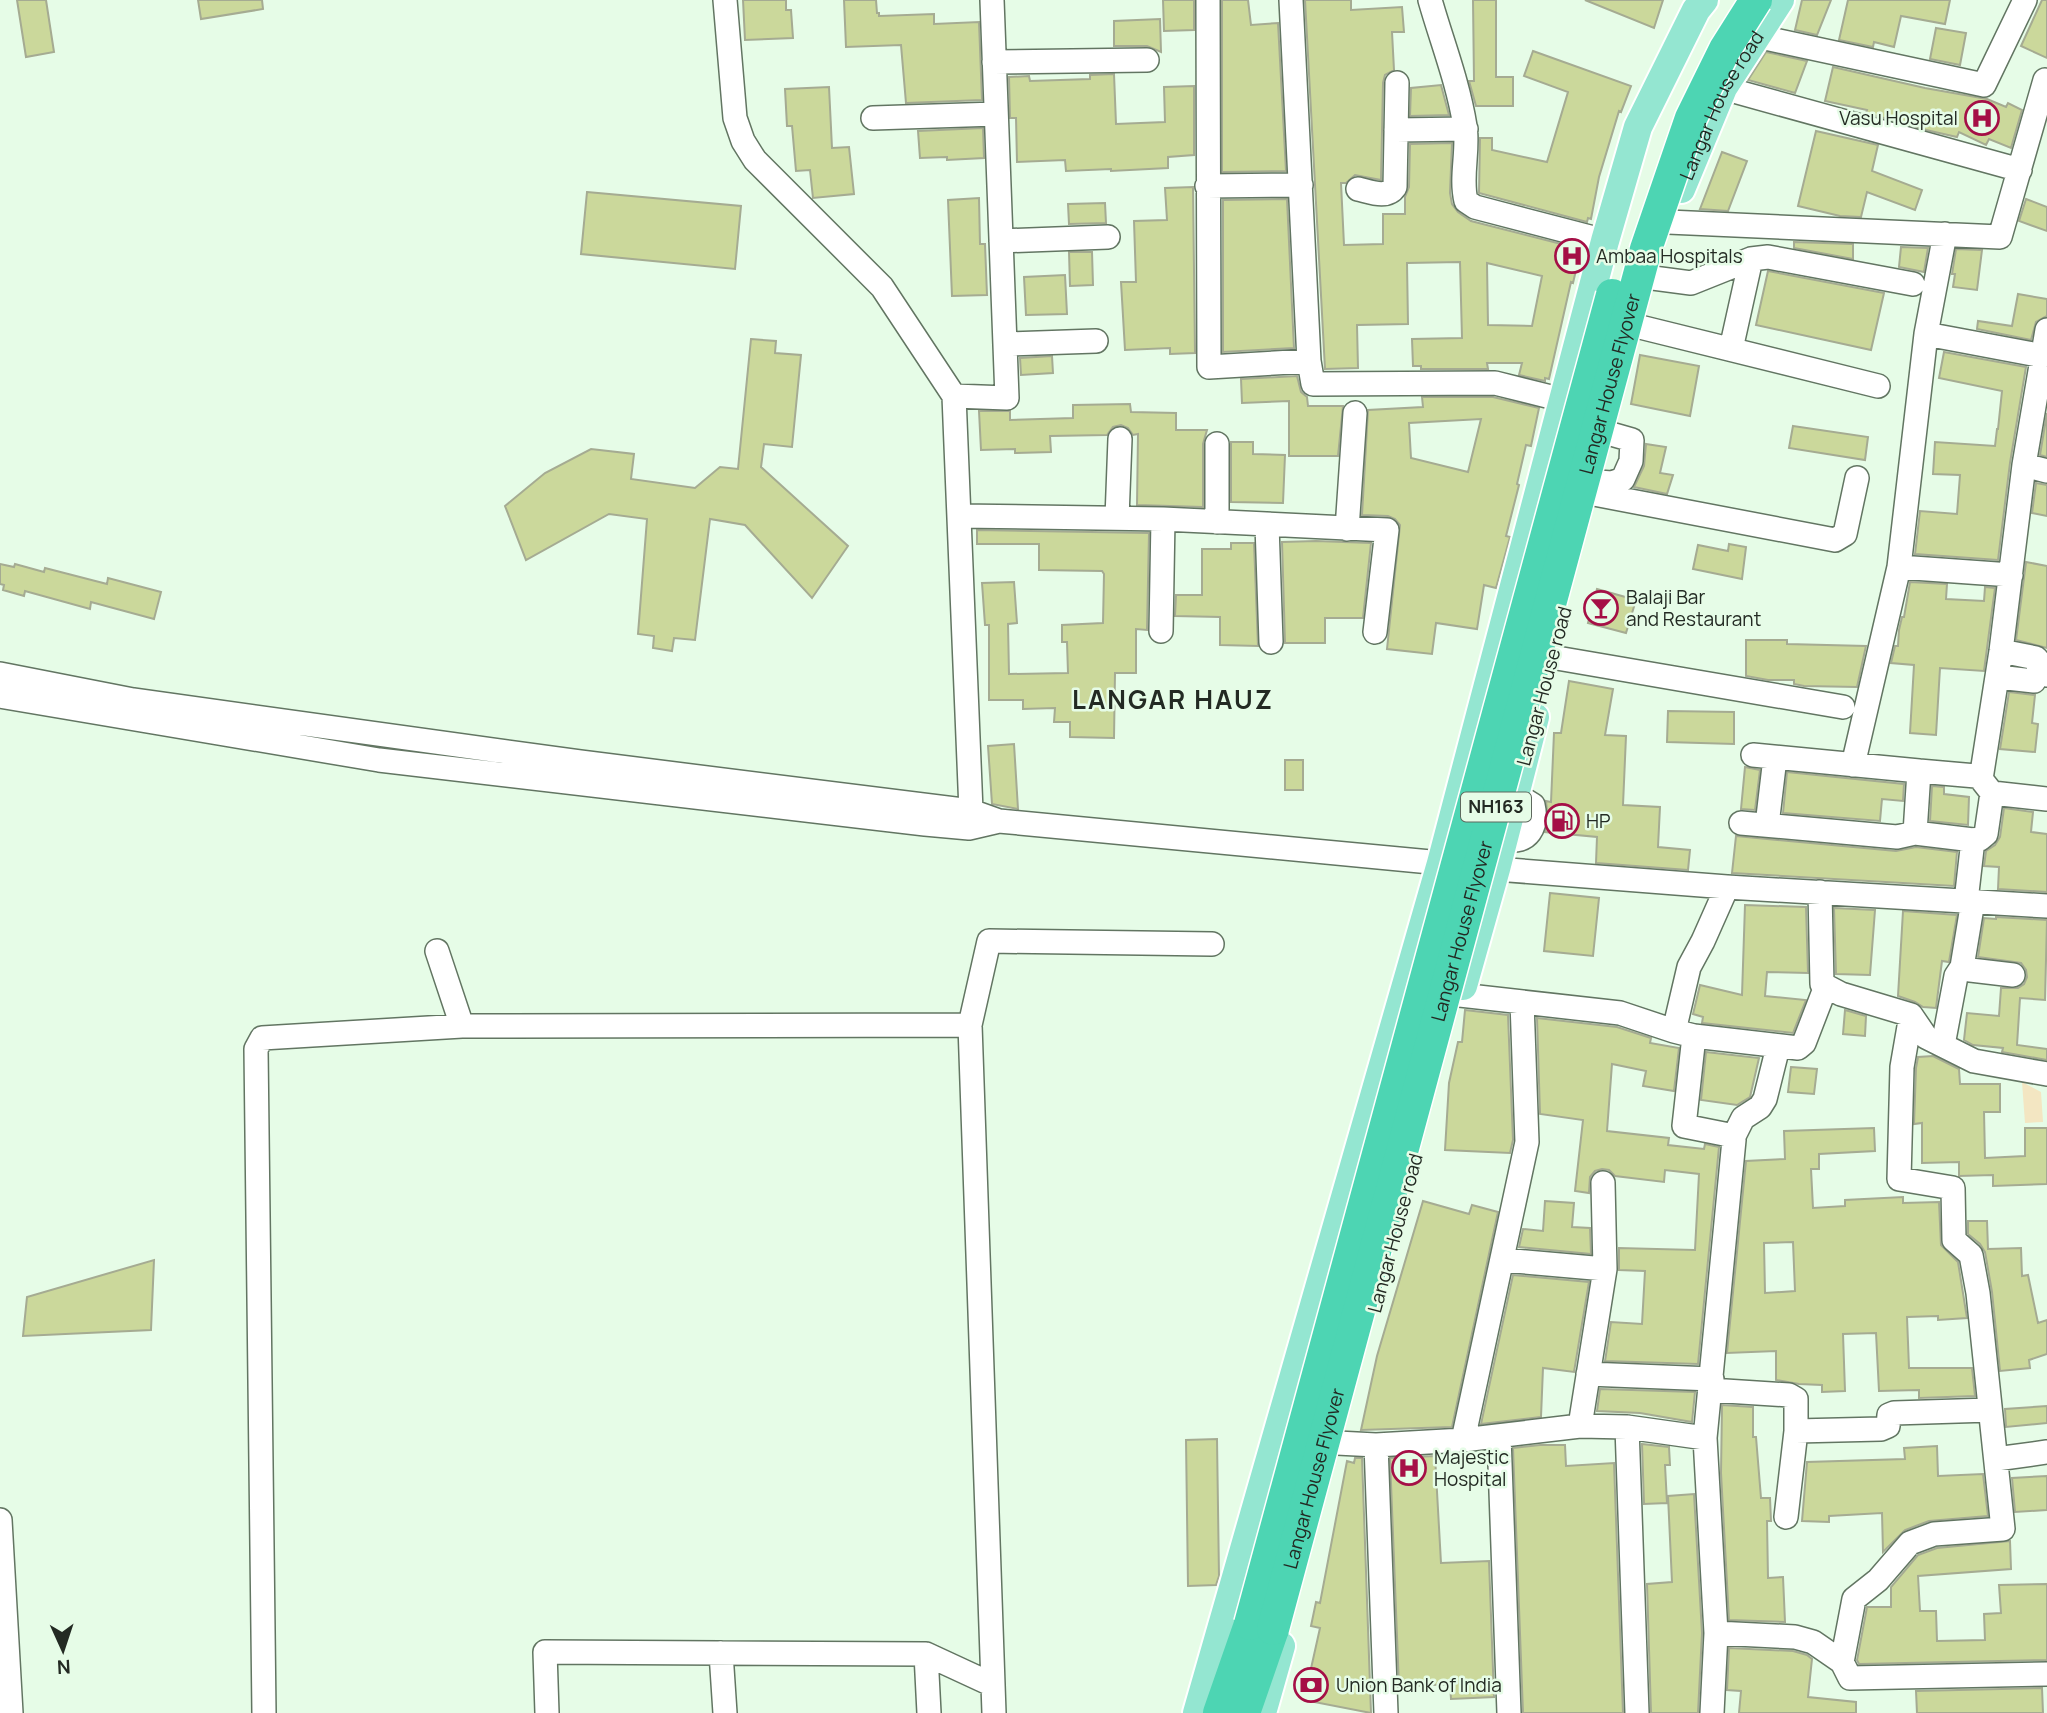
<svg xmlns="http://www.w3.org/2000/svg" width="2047" height="1713" font-family="Manrope,sans-serif">
<style>
.green{fill:#f3e6c2}
.building{fill:#cbd89b;stroke:#a5ab92;stroke-width:2;fill-rule:evenodd}
.lines{fill:none;stroke-linecap:round;stroke-linejoin:round}
.minor-casing{stroke:#627562;stroke-width:26}
.major-casing{stroke:#fff;stroke-width:32}
.highway-casing{stroke:#fff;stroke-width:35}
.minor{stroke:#fff;stroke-width:23}
.major{stroke:#94e6d1;stroke-width:28}
.highway{stroke:#4dd5b3;stroke-width:32}
.highway-bridge-casing{stroke:#fff;stroke-width:35;stroke-linecap:butt}
.highway-bridge{stroke:#4dd5b3;stroke-width:32}
.labels{text-anchor:middle;stroke-width:5;stroke-linejoin:round;paint-order:stroke}
.shield{fill:#e6fce7;stroke:#5e695e;stroke-width:2}
.shield-label{font-size:18px;font-weight:bold;fill:#232a23}
.street-label{font-size:19px;fill:#232a23;stroke:#e6fce7}
.poi-label{font-size:19px;fill:#232a23;stroke:#e6fce7;text-anchor:start}
.district-label{font-size:26px;font-weight:bold;letter-spacing:2px;fill:#232a23;stroke:#e6fce7}
</style>
<rect width="100%" height="100%" fill="#e6fce7"/>
<!-- green -->
<path class="green" d="M2022,1082l19,10 2,30 -18,1z"/>
<!-- building -->
<path class="building" d="M17,0h29l8,52 -28,5z
M198,0h64l1,9 -62,10z
M743,0h43v10h5l2,28 -48,2z
M844,0h32l1,13h2v3l55,-2v10l45,-2 3,78 -76,3 -5,-58 -55,2z
M1163,0h31v30l-30,1z
M1222,0h26l3,25 27,-2 8,148 -64,1z
M1305,0h46v10l51,-3 2,25h-12l2,38 -9,5 -2,8 -2,97 -26,-5 -9,8h-5l3,62 39,-1v-30h22v-17l4,-10 1,-43 42,-1 -2,50 2,11 6,8 13,9 110,28 -8,34 -2,-1 -22,97 -4,-1v3l-26,-6 3,-12h-35l1,6h-67v-3h-8l-1,-27 50,-1 -2,-76 -53,1 1,61 -51,1 1,43 -33,1zM1487,263l55,13 -10,50 -44,-1z
M1473,0h23v77h17v29h-37l-7,-25h5z
M1585,0h78l-9,28z
M1802,0h29l-14,35 -22,-5z
M1848,0h102l-5,24 -44,-8 -7,31 -20,-5 -1,5 -34,-7z
M2042,0h5v58l-26,-12z
M1160,19l1,33 -14,-6h-33v-25z
M1936,28l30,5 -6,32 -30,-6z
M1533,51l98,35 -10,26 -2,-1 -20,66 -8,42 -3,-1 -1,4 -108,-29 1,-55h12v12l55,12 21,-70 -44,-16z
M1766,52l41,9 -12,32 -47,-13z
M1833,67l92,21 62,11 19,8 2,-4 14,7 -11,38 -22,-9 -3,6 -27,-13 -2,5 -31,-7 -60,-17 1,-3 -42,-9z
M1114,74l2,50 49,-2 -1,-35 30,-1v69l-26,2v11l-57,3v-2l-45,2 -1,-11 -48,2 -1,-44h-6l-1,-41 20,-1 1,5 60,-2v-4z
M1441,85l8,30 -39,1 1,-28z
M829,87l3,61 17,-1 5,47 -41,4 -3,-28 -14,1 -4,-45h-5l-2,-37z
M983,128l1,30 -37,2v-3l-27,1 -2,-27z
M1816,131l62,14 -6,26 50,19 -7,20 -48,-18 -6,25 -21,-1 -42,-10z
M1722,152l25,9 -19,50 -28,-2z
M1193,187l2,166 -25,1v-6l-45,2 -4,-68h15l-2,-61 33,-1 -2,-32z
M587,192l154,14 -6,63 -154,-15z
M979,198l1,46h5l2,51 -35,1 -4,-96z
M1287,199l7,149 -71,4v-152z
M2026,199l21,8v24l-28,-10z
M1105,203l1,20 -37,1 -1,-20z
M1794,242l59,2v15l-59,-11z
M1901,247l27,1 -4,24 -25,-5z
M1956,249l26,1 -5,40 -24,-3 2,-13h-3z
M1069,252h23l1,33 -23,1z
M1768,271l116,22 -13,57 -115,-25z
M1065,275l2,39 -41,1 -2,-38z
M2018,294l29,5v17l-11,6 -5,18 -54,-11 1,-8 34,5z
M751,339l25,2 -1,12 26,2 -9,92 -28,-3 -3,23 87,79 -36,52 -67,-73 -35,-6 -15,121 -21,-2 -2,13 -19,-3 1,-12 -16,-2 9,-115 -38,-5 -83,46 -21,-54 40,-33 46,-24 43,5 -3,25 64,9 25,-21 18,2z
M1944,352l82,15 -16,96 -12,97 -83,-6 5,-43 37,3 3,-39 -27,-1 2,-32 60,4 2,-17h1l4,-38 -63,-13z
M1640,355l59,11 -9,50 -59,-12z
M1052,356l1,17 -32,2 -1,-17z
M1297,376l4,16 6,5 1,9h35l-5,50h-49v-55l-47,2 -1,-24z
M1422,397h71l46,11 -8,38 -5,-1 -9,39 2,1 -13,51 4,1 -14,51 -12,-3 -7,44 -41,-6 -4,31 -45,-5 13,-124 -5,-6 -7,-3 -26,-1 6,-105 55,-3zM1481,419l-13,53 -57,-14 -2,-35z
M1130,404l1,8 45,1v17h31l-4,14v63l-66,-2 1,-71 -5,1 -5,-7 -7,-3 -8,2 -6,8 -57,1 1,16 -36,1v-4l-34,1 -2,-39h31v9l63,-2v-13z
M2047,413v44l-7,-2z
M1793,426l75,11 -3,23 -76,-12z
M1231,442h22v12l32,1 -2,48 -52,-1z
M1646,444l20,3 -6,26 13,2 -6,19 -33,-7 10,-21z
M2036,483l11,2v31l-15,-3z
M977,530l172,3 -2,97 -11,-1v44h-21l-1,65 -44,-1v-15h-16l1,-14 -32,1v-9h-34v-75h-4l-3,-42 32,-1 3,41 -9,1 1,50 59,-1 -1,-31h-5v-17l41,-2 1,-49 -2,-3 -63,-1v-26h-62z
M1316,541l55,2 -8,75h-38v25h-40l-3,-101z
M1231,543h23l4,103 -38,-1v-28l-45,-1 1,-21h26v-46h29z
M1729,544l17,3 -4,32 -49,-10 5,-24 30,6z
M2026,562l21,4v82l-31,-8z
M0,564l14,3 1,-3 29,8 1,-4 62,16 1,-6 53,14 -7,27 -63,-17 -1,7 -65,-18 -1,5 -21,-6 1,-5 -4,-1z
M1910,582l37,2 -1,15 38,2 1,-14 10,1 -11,83 -44,-3 -4,67 -26,-2 4,-68 -23,-2 4,-17h3l1,-16 3,-13h2z
M1597,589l39,11 -10,33 -38,-10z
M1746,640h41v4l79,2 -9,41 -53,-1 -10,-2v-4h-26l-22,-4z
M1569,681l44,8 -8,46 21,1 -3,69 37,2 -2,40 32,3 -2,20 -92,-7 1,-26 -52,-5 3,-12 -2,-19 5,1 3,-69h7z
M2009,692l26,3 -3,28 6,1 -3,28 -35,-3z
M1668,711l66,1v32l-67,-2z
M1014,744l4,65 -26,-5 -4,-58z
M1285,760h18v30h-18z
M1745,767l15,3 -5,40 -14,-1z
M1787,772l117,12 -1,17 -21,-2 -2,22 -97,-8z
M1932,786l12,1v7l25,3 -1,28 -38,-4z
M2004,808l29,4 -2,20 16,2v58l-49,-3 1,-22 -15,-1 2,-15 9,-6 5,-8z
M1736,836l160,15 20,-4 41,5 -3,34 -222,-13z
M1550,893l49,5 -6,58 -49,-5z
M1745,905l61,2 2,66 -41,-1 -2,24 41,4 -13,33 -91,-10 1,-6 -10,-3 7,-29 42,10z
M1834,908l41,2 -5,65 -34,-1z
M1903,911l54,4 -8,47 -7,-1 -6,47 -13,-1 -8,-5 -17,-6z
M1996,917l51,3 -2,80 -25,-2 -3,47 30,4v11l-45,-8 1,-4 -30,-3 -9,-5 3,-27 32,3 2,-28h17l6,-4 3,-7 -1,-7 -5,-7 -43,-6 6,-39 12,1z
M1465,1010l43,5 5,125 -3,13 -65,-3 4,-67 9,-41h4z
M1845,1010l21,6 -1,20 -22,-2z
M1537,1018l80,9 34,11 -1,5 29,5 -5,43 -31,-5 3,-15 -34,-7 -5,67 62,7 -1,7 36,4 1,-5 14,3 -21,217 -93,-3 6,-39 31,2 3,-53 -26,-1v-22l76,2 4,-76 -34,-4 -1,12 -49,-6 -6,-6 -7,-1 -7,2 -5,6 -1,16 -14,-2 8,-71 -43,-6z
M1706,1052l53,6 -9,39 -13,8 -36,-5z
M1933,1056l26,13 1,15h40v28h-16l1,46 40,-2v-28h22v56l-54,2v-11l-34,1v-14l-37,1v-40l-8,1 2,-56 2,-11z
M1791,1067l26,2 -3,25 -26,-2z
M1874,1128l1,23 -56,3v15h-8l2,39 32,-2v-6l58,-3v6l36,-1 2,43 17,17 9,56 -29,2v-4l-31,1 2,51h63l3,28 -56,2v-8l-40,1 -3,-58 -33,1 2,57 -23,1v-7l-23,-1 -23,-4v-29l-49,2 19,-192 39,-2 -1,-28zM1793,1242l2,49 -30,2 -1,-50z
M1423,1201l46,13 3,-9 26,7 -46,215 -91,3 16,-74z
M1545,1201l29,2 -2,24 18,1 1,26 -72,-7 4,-18 20,2z
M1968,1221h19l1,28 33,-1 1,28 6,-1 10,48 9,-3v34l-18,6 1,8 -30,3 -8,-79 -7,-40 -5,-8 -12,-10z
M154,1260l-3,70 -128,6 4,-39z
M1513,1275l76,7 -15,90 -31,-4 -2,49 -60,7z
M1600,1389l95,3 -3,30 -52,-9 -43,-2z
M1722,1405l31,2v30h3l5,61h9l1,23h-4l1,57 15,-1 2,45 -56,-2 -8,-147z
M2047,1406v17l-41,4 -1,-18z
M1217,1439l2,137 -3,9 -28,1 -2,-146z
M1642,1444l27,3 1,18h-5l2,38 -23,1z
M1540,1445h25l1,21 48,-3 9,250h-100l-10,-265z
M1937,1446l1,30 45,-2 5,42 -59,5 -24,9 -22,22 -1,-39 -53,3v6l-27,-1 5,-59 98,-3 -1,-11z
M1435,1456l6,107 48,-2 5,136 -43,2 -1,-15 -51,3 -9,-229z
M1355,1458h7l9,255 -67,-13 16,-72 -9,-2 5,-24 4,1 27,-142 7,2z
M2047,1476v34l-32,2 -3,-34z
M1694,1494l8,139 -4,80h-47l-4,-129 25,-2 -4,-86z
M2010,1541l1,28 -93,7 2,35h16l1,30 48,-1 -1,-26 17,-1 -2,-28 48,-1v76l-188,4 -2,-4 10,-53h24v-20l27,-32 19,-7z
M1729,1648l64,3 14,4 5,4 -4,38 48,5v11h-117l2,-22 -14,-1z
M2042,1688l1,25h-126l-1,-22z"/>
<g class="lines">
<!-- minor casing -->
<g class="minor-casing">
<path id="minor" d="M725,0l10,118 8,23 12,19 127,127 72,109 17,415 -1,14
M1208,0l1,367 100,-6 4,23 182,-1 68,17
M1291,0l18,361
M1430,0c12,42 28,82 35,126 4,24 -5,51 1,75l9,6 130,34
M1756,36l228,49 41,-85
M994,62l153,-2
M1723,88l297,82
M873,118l123,-4
M1396,130l70,-1
M1207,186l94,-1
M1358,189c13,3 29,10 37,-2l2,-104
M1668,222l332,15 45,-157
M1001,241l107,-4
M1653,278l38,5 60,-24 17,-2 145,27
M1640,327l238,59
M1926,334l117,22
M1005,344l91,-3
M1731,349l20,-90
M954,396l53,2 -15,-398
M1217,444v78
M2024,465l23,6
M1598,482l14,1 11,-4 8,-18 1,-21 -21,-6
M1594,494l241,46 10,-6 12,-56
M959,516l204,3 224,11 -12,102
M1117,518l3,-79
M1267,525l4,117
M1347,529l8,-116
M1899,567l112,8
M1161,631l2,-112
M2001,651l35,7 4,5 -2,10 9,2
M1551,657l292,50
M0,674l133,26 447,62 391,49 28,10 442,42
M1998,677l36,4 4,-8
M0,696l379,64 546,64 44,4 30,-7
M1753,755l166,16
M1853,765l46,-198 27,-233 19,-100
M1992,793l55,6
M1741,823l156,14 18,-4 58,7
M1767,825l8,-67
M1915,833l4,-62 57,5 5,3
M1504,839c25,6 34,-13 29,-34l-18,-11
M1496,869l231,18 320,19
M1820,892l2,92 19,10 70,21 15,22 48,24 73,13
M1966,901l7,-61 7,-1 6,-5 6,-41 -11,-14 20,-128 23,-186 23,-135
M437,951l25,75
M1962,969l51,6
M1460,995l160,18 54,18 15,-64 14,-26 24,-54
M1674,1031l20,5 -10,90 45,9 5,5 -29,298 11,195 -4,80
M1694,1036l104,12 6,-5 22,-57
M1943,1045l13,-69 6,-9 11,-66
M1733,1138l10,-20 17,-11 5,-8 13,-52
M1503,1260l102,9
M1588,1374l124,5
M1710,1390l79,5 7,4v32l-10,86
M1580,1426l25,-157 -2,-86
M1627,1427l10,286
M1796,1431l85,-2 7,-3 1,-11 5,-2 96,-3
M1499,1436l10,277
M1463,1440l64,-298 -5,-140
M1337,1443l39,2 87,-5 117,-14 47,1 78,11
M1376,1445l10,268
M1996,1459l51,-7
M0,1520l11,193
M1716,1633l79,4 18,5 29,20 8,16 197,-4
M721,1653l4,60
M926,1654l3,59
M1842,1662l12,-63 24,-19 32,-37 24,-9 69,-5 -25,-236 -7,-38 -17,-15 -1,-52 -54,-9 3,-112 9,-52
M264,1713l-8,-664 6,-11 200,-12 508,-1
M547,1713l-2,-61 381,2 67,31
M994,1713l-24,-688 19,-84 223,3"/>
</g>
<!-- major casing -->
<g class="major-casing">
<g id="major">
<path id="s1" d="M1681,189l42,-101 57,-88"/>
<path d="M1463,986l33,-117 39,-152"/>
<path d="M1197,1713l244,-850 164,-622 33,-114 58,-117 8,-10"/>
<path d="M1262,1713l19,-67"/>
</g>
</g>
<!-- highway casing -->
<g class="highway-casing">
<path id="highway" d="M1219,1713l31,-89
M1244,1713l29,-84"/>
</g>
<!-- minor -->
<use href="#minor" class="minor"/>
<!-- major -->
<use href="#major" class="major"/>
<!-- highway -->
<use href="#highway" class="highway"/>
<!-- highway-bridge casing -->
<g class="highway-bridge-casing">
<g id="highway-bridge">
<path d="M1250,1624l362,-1329"/>
<path id="s2" d="M1273,1629l373,-1380 45,-131 34,-69 31,-49"/>
</g>
</g>
<!-- highway-bridge -->
<use href="#highway-bridge" class="highway-bridge"/>
</g>
<!-- icons -->
<defs>
<g id="hospital-ring" transform="scale(1.75)"><circle r="9.5" fill="#e6fce7" stroke="#a50f46" stroke-width="1.5"/><path d="M-5-5h3v3.5h4V-5h3V5h-3V1.5h-4V5h-3Z" fill="#a50f46"/></g>
<g id="bar-ring" transform="scale(1.75)"><circle r="9.5" fill="#e6fce7" stroke="#a50f46" stroke-width="1.5"/><path d="M-6-5H6L.8 .8V4.5H3.5V6h-7V4.5H-.8V.8Z" fill="#a50f46"/></g>
<g id="fuel-ring" transform="scale(1.75)"><circle r="9.5" fill="#e6fce7" stroke="#a50f46" stroke-width="1.5"/><path d="M-5.5-6h7V0h2V4h1.3V-2.5L3-4.5l.8-.8L6-3V5H2.5V1h-1V6h-7ZM-4.2-4.7v3.2H.2V-4.7Z" fill="#a50f46"/></g>
<g id="bank-ring" transform="scale(1.75)"><circle r="9.5" fill="#e6fce7" stroke="#a50f46" stroke-width="1.5"/><path d="M-6-4H6V4H-6ZM0-2.3a2.3 2.3 0 1 0 0 4.6a2.3 2.3 0 1 0 0-4.6Z" fill="#a50f46"/></g>
</defs>
<g fill-rule="evenodd">
<use href="#hospital-ring" x="1982" y="118"/>
<use href="#hospital-ring" x="1572" y="256"/>
<use href="#bar-ring" x="1601" y="608"/>
<use href="#fuel-ring" x="1562" y="821"/>
<use href="#hospital-ring" x="1409" y="1468"/>
<use href="#bank-ring" x="1311" y="1685"/>
</g>
<g class="labels">
<!-- shield labels -->
<rect class="shield" x="1461" y="792.5" width="70" height="29" rx="5"/>
<g class="shield-label">
<text x="1496" y="813">NH163</text>
</g>
<!-- street labels -->
<g class="street-label">
<text dy="7" stroke="none"><textPath href="#s1" startOffset="93">Langar House road</textPath></text>
<text dy="7" stroke="none"><textPath href="#s2" startOffset="1290">Langar House Flyover</textPath></text>
<text transform="translate(1544 686) rotate(-75)" y="7">Langar House road</text>
<text dy="7" stroke="none"><textPath href="#s2" startOffset="723">Langar House Flyover</textPath></text>
<text transform="translate(1395 1233) rotate(-75)" y="7">Langar House road</text>
<text dy="7" stroke="none"><textPath href="#s2" startOffset="156">Langar House Flyover</textPath></text>
</g>
<!-- poi labels -->
<g class="poi-label">
<text x="1958" y="125" text-anchor="end">Vasu Hospital</text>
<text x="1596" y="263">Ambaa Hospitals</text>
<text x="1626" y="604">Balaji Bar<tspan x="1626" dy="22">and Restaurant</tspan></text>
<text x="1586" y="828">HP</text>
<text x="1434" y="1464">Majestic<tspan x="1434" dy="22">Hospital</tspan></text>
<text x="1336" y="1692">Union Bank of India</text>
</g>
<!-- district labels -->
<g class="district-label">
<text x="1173" y="709">LANGAR HAUZ</text>
</g>
</g>
<!-- north arrow -->
<g transform="translate(63 1650) rotate(177)" stroke="#e6fce7" stroke-width="5" paint-order="stroke">
<path d="M0-5L12 26L0 18L-12 26Z" fill="#232a23"/>
<text y="-10" font-size="19" font-weight="bold" text-anchor="middle" fill="#232a23">N</text>
</g>
</svg>
